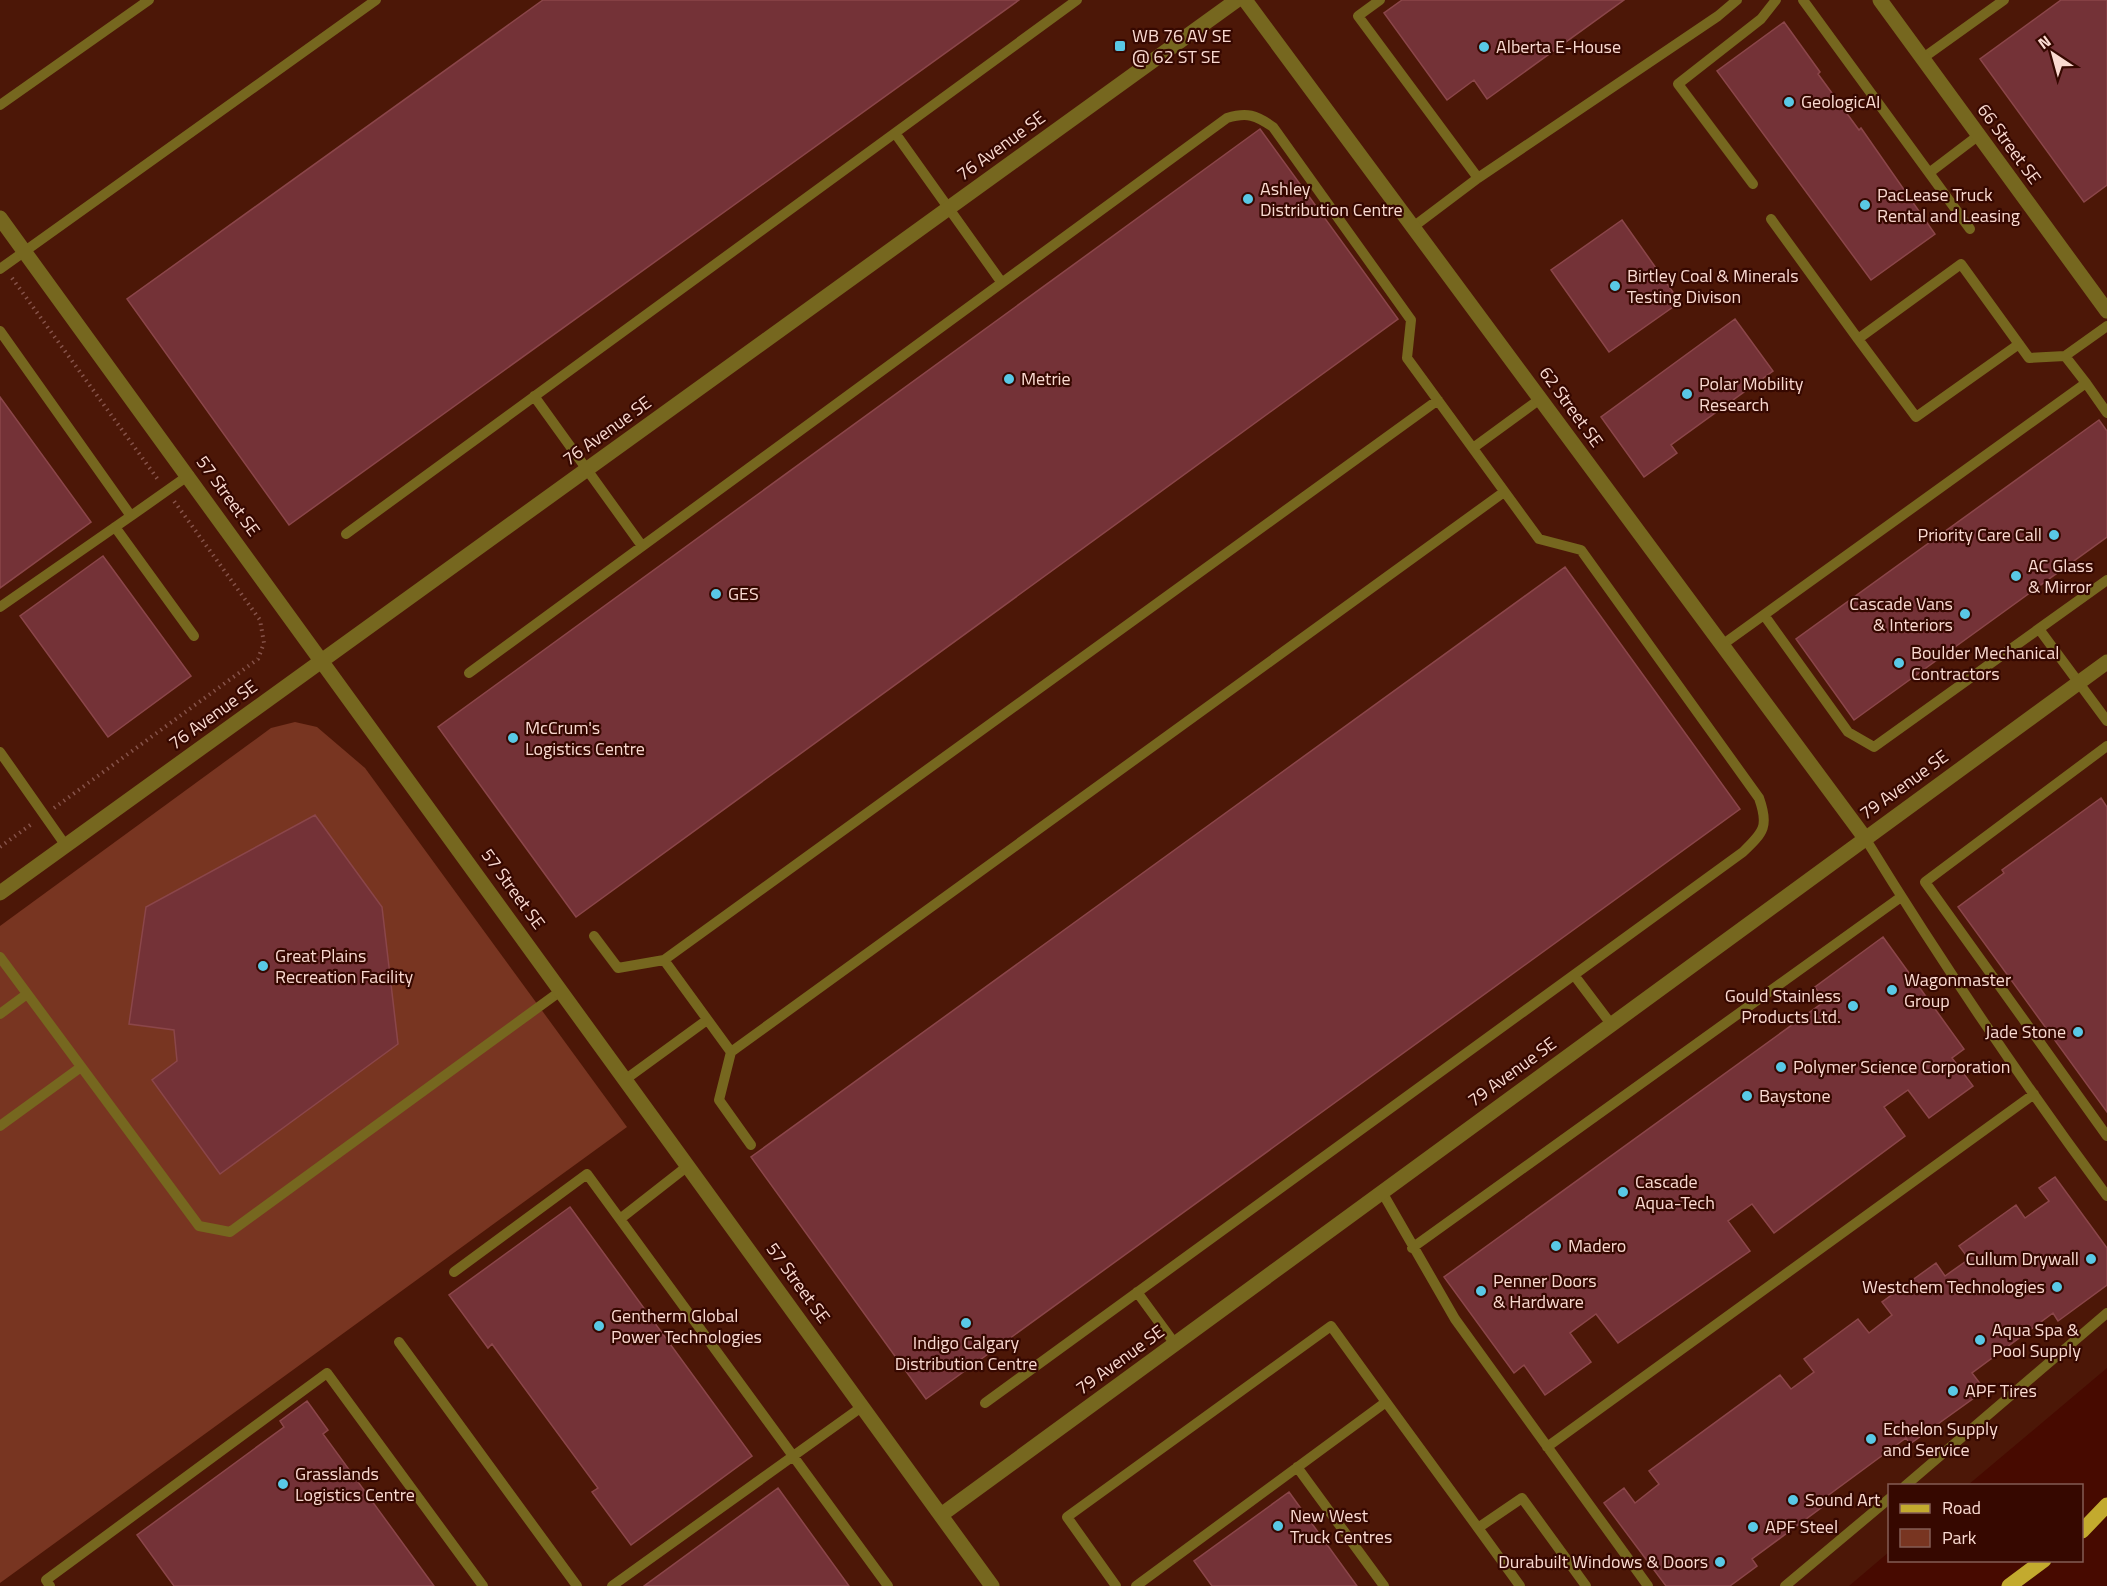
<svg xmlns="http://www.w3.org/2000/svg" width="2107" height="1586" font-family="'Titillium Web',sans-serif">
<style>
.built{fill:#4c1707}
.green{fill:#783521}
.building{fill:#743237;stroke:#8b464a;stroke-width:1.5}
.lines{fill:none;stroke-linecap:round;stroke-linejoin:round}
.path{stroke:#86534a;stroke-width:4;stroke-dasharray:1.5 4.5;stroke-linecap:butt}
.service{stroke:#76671f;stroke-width:10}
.minor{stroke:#76671f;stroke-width:15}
.primary{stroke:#c3aa2e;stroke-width:15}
.poi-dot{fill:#59c8e5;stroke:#360800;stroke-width:2}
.labels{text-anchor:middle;stroke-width:4.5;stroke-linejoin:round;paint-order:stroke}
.poi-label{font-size:18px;fill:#fadad1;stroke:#360800;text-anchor:start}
.street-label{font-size:18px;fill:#fadad1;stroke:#360800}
</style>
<rect width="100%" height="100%" fill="#470a00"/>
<!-- built -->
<path class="built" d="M0,0h2107v1368l-139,117 -78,1 -1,66 -40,34h-1849z"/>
<!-- green -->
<path class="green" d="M295,722l22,5 48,41 262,359 -627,456v-657l271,-198z"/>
<!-- building -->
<path class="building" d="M543,0h476l-730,525 -162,-226z
M1402,0h222l-137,99 -13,-19 -27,20 -63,-87z
M2061,0h46v185l-23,17 -104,-143z
M1784,22l36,50 -2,2 41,56 2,-2 74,106 -64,46 -154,-209z
M1260,129l138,190 -822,598 -138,-190z
M1622,220l58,82 -71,50 -58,-82z
M1735,319l38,52 -102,74 6,8 -33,24 -43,-60z
M0,397l91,125 -91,66z
M2099,420l8,11v106l-253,183 -58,-81z
M103,556l88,120 -83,61 -88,-121z
M1565,567l175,242 -814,590 -175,-242z
M2101,798l6,9v305l-149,-205 46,-34 -2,-3z
M315,815l67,92 16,137 -178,130 -68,-94 25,-19 -3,-31 -45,-6 17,-117z
M1883,937l81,112 -12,9 21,28 -44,32 -21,-28 -24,17 21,29 -131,97 -22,-29 -24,17 22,30 -132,92 -22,-29 -26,19 21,29 -46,33 -21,-30 -10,8 -70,-96 381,-276 -10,-14z
M2055,1177l52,71v37l-49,36 -5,-8 -81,60 13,17 -75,54 -4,-6 -80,59 3,5 -77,57 5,7 -27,20h-64l-62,-83 20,-15 11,15 24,-19 -10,-13 131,-96 11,14 23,-17 -10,-13 54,-40 11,14 23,-18 -10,-13 54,-39 9,13 24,-17 -10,-13 57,-41 9,13 24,-17 -10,-13z
M570,1207l182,249 -121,89 -39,-53 6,-4 -106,-144 -4,4 -39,-53z
M307,1401l21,29 -5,4 111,152h-260l-37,-51 147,-108 -4,-6z
M778,1488l71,98h-205z
M1289,1492l68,94h-145l-18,-25z"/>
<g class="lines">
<!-- path -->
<path class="path" d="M12,278l147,203
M54,808l204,-149 6,-16 -4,-23 -86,-119
M0,847l33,-24"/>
<!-- service -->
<path class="service" d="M1380,0l-22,16 120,162 -65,49
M1803,0l167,229
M1923,58l81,-58
M0,105l149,-105
M895,133l107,150
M1929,173l50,-38
M1478,178l240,-162 19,-16
M1753,184l-75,-100 83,-65 15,-19
M1771,219l87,120 103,-75 68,94 36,-2
M0,269l376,-269
M0,331l131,185 58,-41
M1858,339l58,78 103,-73
M2086,383l21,30
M534,396l108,150
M1438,400l-774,560 67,92 773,-560
M1473,448l67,-49
M115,527l79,109
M346,534l731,-534
M0,607l131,-91
M1764,615l84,117 26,15 233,-167
M2039,629l68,92
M1722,645l364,-262 -21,-27 42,-30
M469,673l758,-555c20,-6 29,-3 46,9l138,193 -4,38 132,181 42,11 178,248c10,28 5,34 -16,54l-758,551
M2107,746l-182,136 182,254
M0,752l66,94
M1865,838c75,122 156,242 242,358
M594,936l24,32 46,-8
M0,957l199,269 31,6 332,-242
M1574,975l37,49
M0,1014l27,-20
M731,1052l-12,48 32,45
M626,1079l81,-59
M0,1126l81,-59
M1382,1192l73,127 193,267
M620,1219l69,-54
M1412,1248l489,-351
M454,1272l133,-98 301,412
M1137,1292l38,52
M399,1342l178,244
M1386,1402l92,126
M1547,1447l487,-353
M1297,1467l87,119
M1905,1486l202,-173
M50,1586l-4,-6 281,-207 156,213
M612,1586l251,-180
M1116,1586l-49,-69 264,-191 55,76 -250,184
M1520,1586l-42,-58 44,-30 64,88
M1785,1586l105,-88"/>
<!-- minor -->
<path class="minor" d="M1245,0l620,838
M1880,0l227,311
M0,218l992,1368
M0,893l1237,-893
M941,1515l1166,-853"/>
<!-- primary -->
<path class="primary" d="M2082,1531l25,-26
M2009,1586l35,-26"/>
</g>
<!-- markers -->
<g class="poi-dot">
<rect x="1114" y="40" width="12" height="12" rx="3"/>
<circle cx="1484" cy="47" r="6"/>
<circle cx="1789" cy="102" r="6"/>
<circle cx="1248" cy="199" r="6"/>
<circle cx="1865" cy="205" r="6"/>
<circle cx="1615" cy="286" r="6"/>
<circle cx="1009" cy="379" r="6"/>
<circle cx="1687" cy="394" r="6"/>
<circle cx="2054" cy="535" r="6"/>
<circle cx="2016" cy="576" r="6"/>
<circle cx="716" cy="594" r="6"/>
<circle cx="1965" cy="614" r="6"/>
<circle cx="1899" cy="663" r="6"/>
<circle cx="513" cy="738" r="6"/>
<circle cx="263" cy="966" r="6"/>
<circle cx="1892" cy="990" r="6"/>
<circle cx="1853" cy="1006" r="6"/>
<circle cx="2078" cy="1032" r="6"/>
<circle cx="1781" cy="1067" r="6"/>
<circle cx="1747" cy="1096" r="6"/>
<circle cx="1623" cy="1192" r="6"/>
<circle cx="1556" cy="1246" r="6"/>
<circle cx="2091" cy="1259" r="6"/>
<circle cx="2057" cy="1287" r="6"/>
<circle cx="1481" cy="1291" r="6"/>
<circle cx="966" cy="1323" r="6"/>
<circle cx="599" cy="1326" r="6"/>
<circle cx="1980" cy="1340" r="6"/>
<circle cx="1953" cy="1391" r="6"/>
<circle cx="1871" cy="1439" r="6"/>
<circle cx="283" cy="1484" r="6"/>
<circle cx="1793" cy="1500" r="6"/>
<circle cx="1278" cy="1526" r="6"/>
<circle cx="1753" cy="1527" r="6"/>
<circle cx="1720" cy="1562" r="6"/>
</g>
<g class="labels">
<!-- poi labels -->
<g class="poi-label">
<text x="1132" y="42">WB 76 AV SE<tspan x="1132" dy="21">@ 62 ST SE</tspan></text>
<text x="1496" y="53">Alberta E-House</text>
<text x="1801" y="108">GeologicAI</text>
<text x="1260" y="195">Ashley<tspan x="1260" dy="21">Distribution Centre</tspan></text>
<text x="1877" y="201">PacLease Truck<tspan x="1877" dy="21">Rental and Leasing</tspan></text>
<text x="1627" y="282">Birtley Coal &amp; Minerals<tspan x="1627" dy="21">Testing Divison</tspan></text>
<text x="1021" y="385">Metrie</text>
<text x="1699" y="390">Polar Mobility<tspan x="1699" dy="21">Research</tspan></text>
<text x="2042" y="541" text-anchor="end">Priority Care Call</text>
<text x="2028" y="572">AC Glass<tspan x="2028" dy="21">&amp; Mirror</tspan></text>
<text x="728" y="600">GES</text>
<text x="1953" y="610" text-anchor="end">Cascade Vans<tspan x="1953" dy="21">&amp; Interiors</tspan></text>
<text x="1911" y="659">Boulder Mechanical<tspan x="1911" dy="21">Contractors</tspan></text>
<text x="525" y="734">McCrum's<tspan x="525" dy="21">Logistics Centre</tspan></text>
<text x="275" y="962">Great Plains<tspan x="275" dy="21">Recreation Facility</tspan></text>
<text x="1904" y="986">Wagonmaster<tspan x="1904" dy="21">Group</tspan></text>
<text x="1841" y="1002" text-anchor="end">Gould Stainless<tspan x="1841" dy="21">Products Ltd.</tspan></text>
<text x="2066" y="1038" text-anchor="end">Jade Stone</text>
<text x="1793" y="1073">Polymer Science Corporation</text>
<text x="1759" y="1102">Baystone</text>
<text x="1635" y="1188">Cascade<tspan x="1635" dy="21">Aqua-Tech</tspan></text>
<text x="1568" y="1252">Madero</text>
<text x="2079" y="1265" text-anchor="end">Cullum Drywall</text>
<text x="1493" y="1287">Penner Doors<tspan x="1493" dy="21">&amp; Hardware</tspan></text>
<text x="2045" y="1293" text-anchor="end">Westchem Technologies</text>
<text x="611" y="1322">Gentherm Global<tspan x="611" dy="21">Power Technologies</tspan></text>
<text x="1992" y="1336">Aqua Spa &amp;<tspan x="1992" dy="21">Pool Supply</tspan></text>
<text x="966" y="1349" text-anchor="middle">Indigo Calgary<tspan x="966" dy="21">Distribution Centre</tspan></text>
<text x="1965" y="1397">APF Tires</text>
<text x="1883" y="1435">Echelon Supply<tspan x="1883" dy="21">and Service</tspan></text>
<text x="295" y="1480">Grasslands<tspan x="295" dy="21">Logistics Centre</tspan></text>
<text x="1805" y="1506">Sound Art</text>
<text x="1290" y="1522">New West<tspan x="1290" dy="21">Truck Centres</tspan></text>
<text x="1765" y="1533">APF Steel</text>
<text x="1708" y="1568" text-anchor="end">Durabuilt Windows &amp; Doors</text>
</g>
<!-- street labels -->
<g class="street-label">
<text transform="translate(2009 144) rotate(54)" y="6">66 Street SE</text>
<text transform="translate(1001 146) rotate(-36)" y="6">76 Avenue SE</text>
<text transform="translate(1571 407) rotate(54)" y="6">62 Street SE</text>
<text transform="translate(607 431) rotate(-36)" y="6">76 Avenue SE</text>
<text transform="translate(228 496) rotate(54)" y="6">57 Street SE</text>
<text transform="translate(213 715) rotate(-36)" y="6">76 Avenue SE</text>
<text transform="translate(1904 785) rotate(-36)" y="6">79 Avenue SE</text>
<text transform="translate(513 889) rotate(54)" y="6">57 Street SE</text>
<text transform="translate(1512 1072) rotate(-36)" y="6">79 Avenue SE</text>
<text transform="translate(798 1283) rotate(54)" y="6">57 Street SE</text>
<text transform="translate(1120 1360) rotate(-36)" y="6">79 Avenue SE</text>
</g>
</g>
<!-- legend -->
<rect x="1888" y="1484" width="195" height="78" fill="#360800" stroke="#845c54" stroke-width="1.5"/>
<rect x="1900" y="1504" width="30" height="9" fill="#c3aa2e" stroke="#845c54" stroke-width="1.5"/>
<text x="1942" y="1514" font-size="18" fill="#fadad1">Road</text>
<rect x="1900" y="1529" width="30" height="18" fill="#783521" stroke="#845c54" stroke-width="1.5"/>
<text x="1942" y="1544" font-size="18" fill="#fadad1">Park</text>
<!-- north arrow -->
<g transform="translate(2053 54) rotate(324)" stroke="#360800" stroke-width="4.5" paint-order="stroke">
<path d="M0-4.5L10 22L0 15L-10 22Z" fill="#fadad1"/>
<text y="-9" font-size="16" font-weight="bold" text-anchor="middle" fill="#fadad1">N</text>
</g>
</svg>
